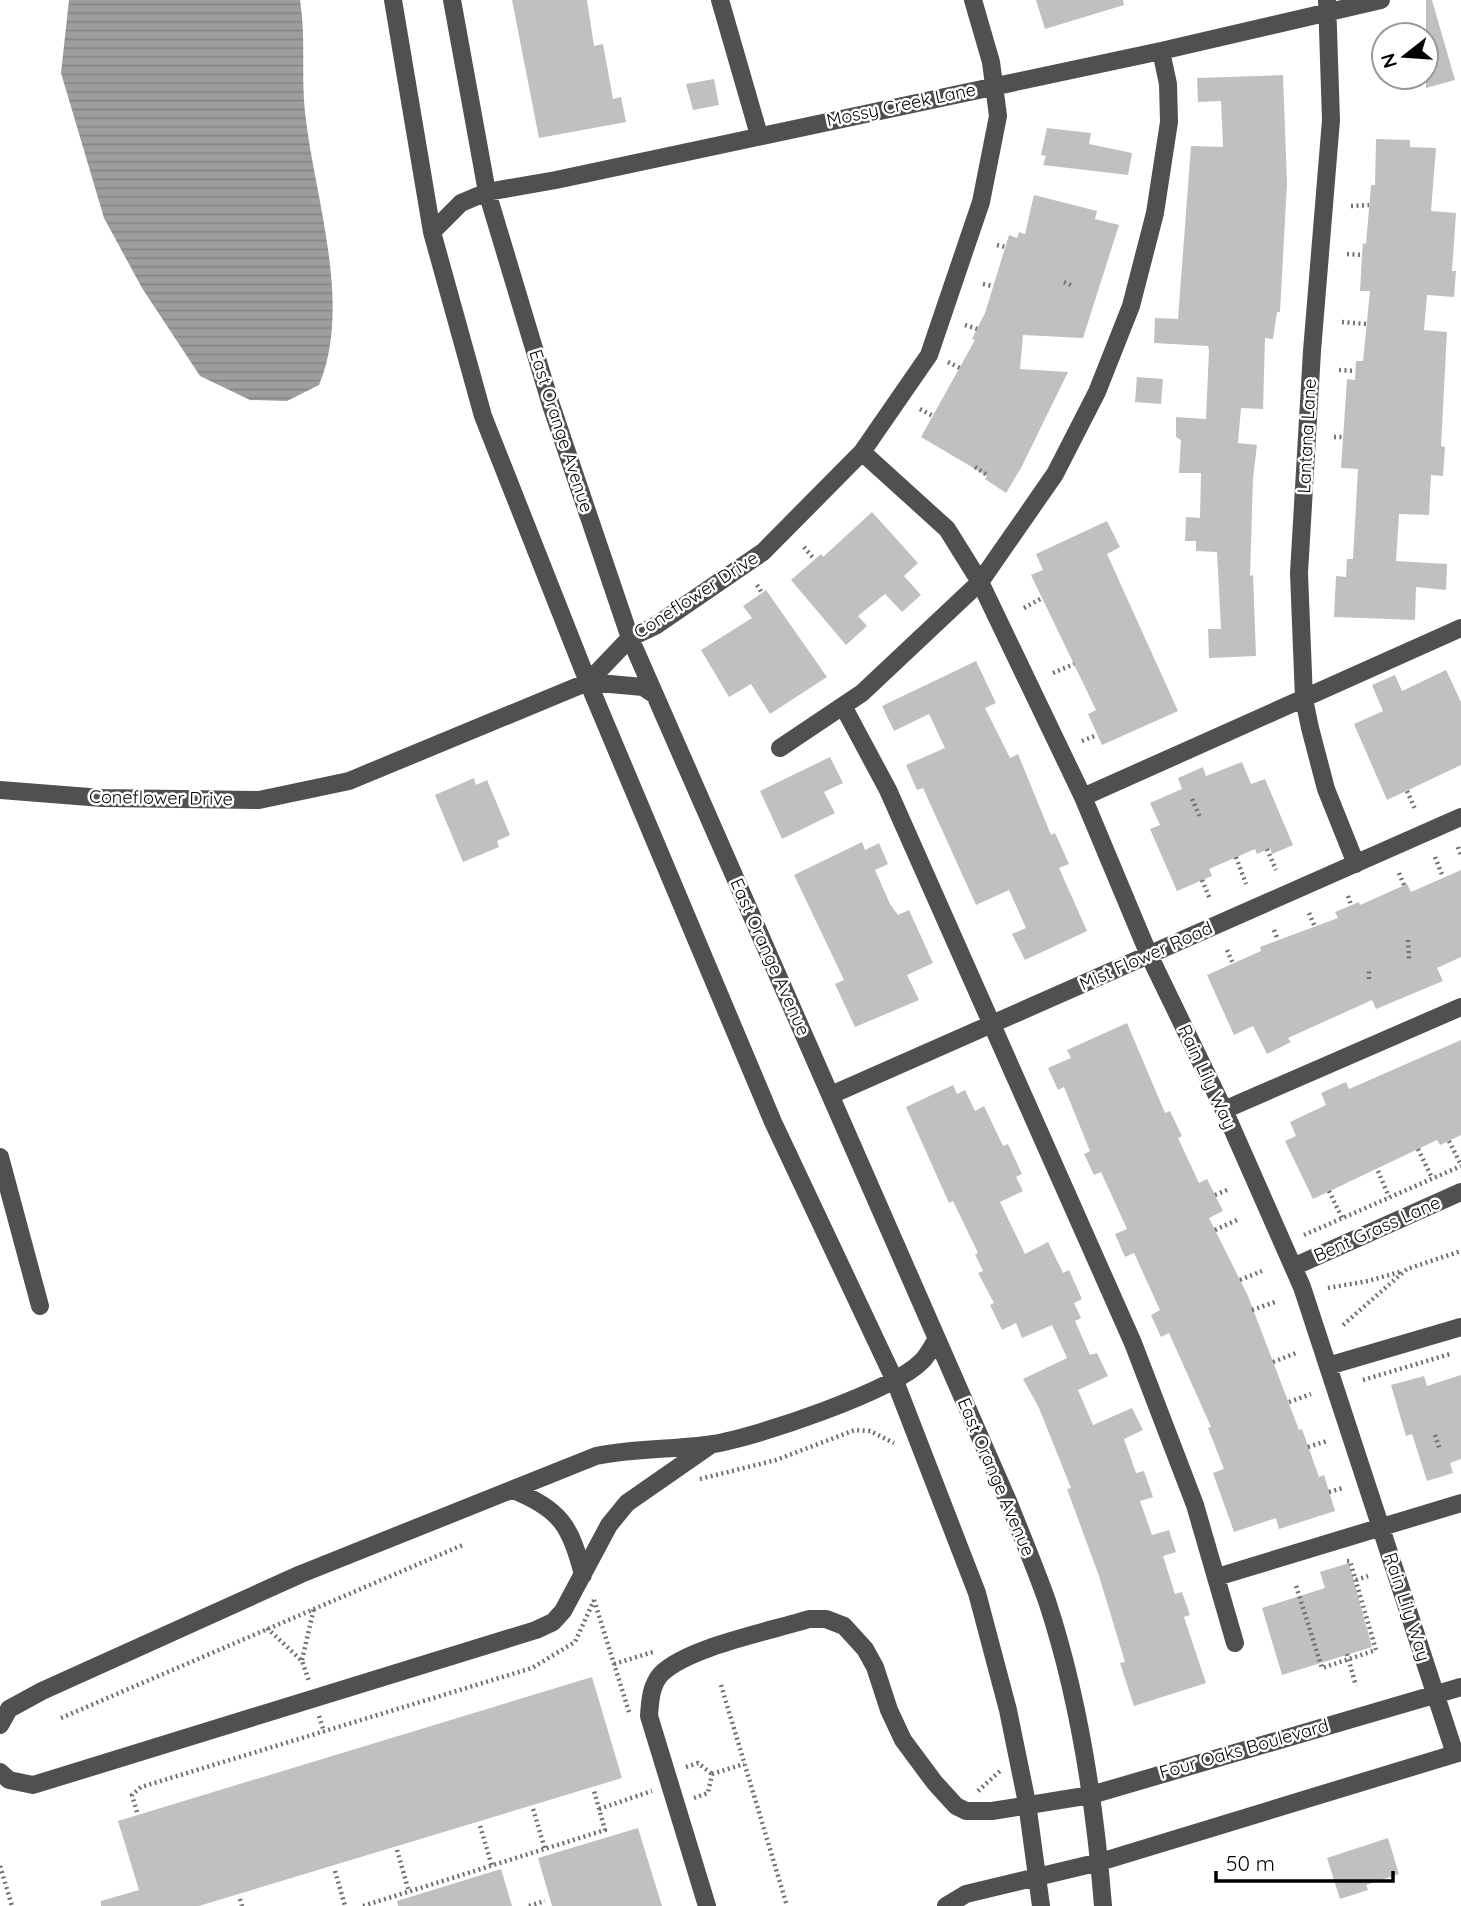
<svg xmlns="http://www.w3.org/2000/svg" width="1461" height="1906" font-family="Quicksand,sans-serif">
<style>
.water{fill:url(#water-rules)}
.building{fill:#c0c0c0}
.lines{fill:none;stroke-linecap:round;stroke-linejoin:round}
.path{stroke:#727272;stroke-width:4.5;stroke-dasharray:2 3.5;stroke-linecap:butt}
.minor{stroke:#505050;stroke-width:18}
.labels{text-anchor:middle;stroke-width:5;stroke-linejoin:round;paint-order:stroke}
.street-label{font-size:18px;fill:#000;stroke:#fff}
</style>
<defs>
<pattern id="water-rules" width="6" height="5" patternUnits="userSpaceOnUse" patternTransform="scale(1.75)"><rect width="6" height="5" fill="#9e9e9e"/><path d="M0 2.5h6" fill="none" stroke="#868686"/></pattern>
</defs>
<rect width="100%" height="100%" fill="#fff"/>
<!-- water -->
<path class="water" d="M69,0h231c6,37 1,75 5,112 9,85 48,191 14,273l-32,16 -37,-1 -50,-24 -58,-88 -38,-70 -43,-145z"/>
<!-- building -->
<path class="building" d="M512,0h75l7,46 9,-2 10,55 8,-2 5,25 -87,16z
M1036,0h87l1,5 -79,24z
M1426,0h6l23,80 -29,8z
M1283,75l4,108 -7,129h-3l-4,27 -8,-1 -2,71 -22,-1 -3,35 19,2 -4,33 -3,98 3,-1 3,81 -47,2 -1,-29h13l-4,-77 -21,-1v-10h-11l1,-24 14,1 1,-45h-22l2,-33 -5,-3v-20l30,2 3,-69 -1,-4 -54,-3 1,-25 23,1 13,-173 32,1 -2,-46 -23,1 -1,-24z
M714,79l5,26 -26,5 -7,-26z
M1047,128l44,5 -2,11 43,9 -4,22 -85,-10 3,-9 -5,-1z
M1376,139l34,1v7l26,1 -5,63 25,2 -4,58h4l-2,26 -27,-2 -3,35 23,2 -6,114 4,1 -2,29 -12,-1 -2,40 -30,-1 -3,47 51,3 -1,26 -30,-3 -1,33 -81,-3 2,-41 10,1 1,-18h6l5,-90 -17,-1 6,-89 8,1 1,-19h7l7,-70h-10l2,-36 1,-12 3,1 5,-59h4z
M1034,195l63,16 -2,8 24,6 -36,113 -60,-3 -3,34 48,3 -47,96 -15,25 -21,-14 2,-3 -66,-39 54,-97 -3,-1 13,-26 24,-78 8,3 2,-6 6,2z
M1137,377l26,2 -2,25 -26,-2z
M872,512l46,51 -14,13 17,19 -19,17 -17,-18 -27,22 9,10 -21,19 -55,-65 30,-26 2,3z
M1107,521l13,26 -13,7 71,157 -76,34 -14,-31 8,-4 -65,-135 12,-5 -7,-16z
M766,590l61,87 -57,37 -19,-30 -22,13 -28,-47 51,-32 -9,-12z
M976,661l20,42 -11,5 25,50 8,-4 33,81 4,-2 14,31 -10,4 28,63 -62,29 -13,-26 14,-6 -17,-38 -33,15 -53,-117 -6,2 -11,-25 39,-17 -16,-34 -35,17 -12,-25z
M1446,670l15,32v63l-74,35 -33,-76 29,-13 -11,-26 23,-10 7,16z
M830,757l13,26 -19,9 11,21 -53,26 -22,-48z
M1242,762l9,22 14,-5 28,66 -21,9 -2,-6 -13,6 -2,-5 -46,20 3,7 -35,15 -27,-62 10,-4 -10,-22 32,-14 -4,-11 25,-11 3,9z
M474,778l2,7 11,-5 23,55 -13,6 2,6 -36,15 -28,-67z
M862,842l3,8 14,-7 9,21 -13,6 15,34 8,11 11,-5 24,53 -26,12 12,25 -64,27 -20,-43 9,-4 -50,-105z
M1461,870v87l-24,11 6,13 -67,28 -4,-9 -84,38 3,4 -24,12 -14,-28 -19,9 -27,-60 54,-24 -1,-4 78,-29 -3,-6 24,-10 1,3 47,-21 4,8z
M1127,1023l38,90 5,-2 12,25 -4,2 21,45 8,-4 16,32 -14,7 39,78 51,134 3,-1 17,48 5,-2 11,36 -56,18 -3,-11 -42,14 -21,-59 11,-4 -16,-41 3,-1 -42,-94 -8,4 -6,-13 -4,-9 9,-5 -26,-57 -9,4 -10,-23 12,-5 -26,-57 -7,3 -10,-21 6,-3 -26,-64 -6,3 -10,-22 23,-10 -4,-8z
M1461,1040v95l-21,10 -3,-5 -124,59 -28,-58 11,-5 -6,-14 36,-17 -5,-12 25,-11 3,7z
M953,1085l4,9 8,-4 10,21 9,-5 19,40 5,-2 14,30 -6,3 7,14 -23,11 25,52 23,-12 15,31 6,-3 13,29 -8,4 7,15 -6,3 15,34 7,-2 11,23 -30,14 15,35 39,-17 11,22 -19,9 12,34 8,-2 9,26 -13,4 12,34 17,-5 7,22 -13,4 12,38 7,-2 8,23 -6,2 22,66 -72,23 -14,-43 5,-1 -26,-86 -32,-87 4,-1 -32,-80 -16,-29 44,-21 -15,-33 -30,13 -6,-15 -14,7 -12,-25 4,-2 -16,-30 5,-2 -8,-17 3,-1 -25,-52 -4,2 -43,-96z
M1461,1375v84l-11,4 3,10 -26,8 -15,-47 -6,2 -15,-51 33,-9 3,10z
M1349,1563l23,84 -90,28 -20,-67 63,-20 -5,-16z
M592,1677l30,101 -423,128h-98v-5l38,-11 -21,-69z
M638,1828l24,78h-110l-14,-48z
M1388,1838l11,36 -33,11 2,5 -28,9 -13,-41z
M501,1869l11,37h-114l-1,-5z"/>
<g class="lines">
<!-- path -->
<path class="path" d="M1351,206l18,-1
M997,245l9,2
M1347,254l15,1
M1064,282l9,4
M983,284l10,2
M1342,322l24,2
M965,325l12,4
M948,362l12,6
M1339,370l16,1
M920,409l13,7
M1334,437h9
M975,467l12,8
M804,547l10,12
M757,585l5,8
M1024,608l18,-10
M1053,673l21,-9
M1082,741l15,-6
M1407,791l8,18
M1192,799l8,18
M1458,847l3,8
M1267,849l9,21
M1236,857l10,27
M1435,857l8,20
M1399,873l5,12
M1202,880l8,19
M1348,896l3,9
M1309,913l6,14
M1274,930l4,10
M1408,940l1,21
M1227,950l6,14
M1369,979v-8
M1449,1141l12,24
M1418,1149l14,29
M1378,1171l11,26
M1329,1191l13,27
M1215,1195l12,-5
M1215,1230l24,-11
M1304,1235l157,-69
M1240,1280l22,-9
M1328,1288l40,-7 35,-10
M1252,1310l23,-8
M1343,1325l64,-56 54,-18
M1273,1362l23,-9
M1363,1380l87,-26
M1289,1402l22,-8
M1435,1435l5,15
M1308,1447l19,-6
M700,1479l76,-19 79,-30 15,1 24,12
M1329,1492l14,-4
M1356,1580l12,-4
M1296,1586l26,82 54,-18 -26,-89h-3
M594,1600l35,112
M267,1628l35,33 7,20
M1347,1654l9,32
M302,1660l12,-52
M614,1664l42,-13
M721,1685l66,221
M319,1716l5,16
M61,1718l404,-174
M686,1767l12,-4 14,11
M712,1774l32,-10
M978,1791l22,-20
M694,1798l14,-5 4,-19
M533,1809l12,40
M599,1809l53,-18
M137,1812l-5,-17 9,-8 391,-119 43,-26 19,-42
M480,1826l12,40
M397,1850l12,42
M0,1866l12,40
M335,1871l10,35
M240,1899l2,7
M363,1906l242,-76 -11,-39
M529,1906l16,-5"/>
<!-- minor -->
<path class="minor" d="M393,0l39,232 51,184 105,266 185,440 122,259 82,212 31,117 19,93 14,103
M452,0l35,192 64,213 79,233 378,863c13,33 27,66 39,100 32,97 48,203 56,305
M720,0l39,135
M1327,0l4,120 -19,231 -13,222 5,126 6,29 16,61 30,75
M432,232l29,-29 26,-11 69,-12 605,-129 220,-51
M862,452l85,77 33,53 103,215 66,158 75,155 78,177 153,467
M588,682l55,5 12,8
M843,706l45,84 245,553 62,162 40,138
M780,748l82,-55 118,-111 75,-108 42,-82 34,-86 24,-93 14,-91 -1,-38 -7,-33
M0,790l102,8 157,2 90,-19 239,-99 42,-44 25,-12 108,-74 99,-100 67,-97 52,-153 17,-86 -7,-54 -18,-62
M1083,797l378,-169
M831,1095l630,-278
M1224,1110l237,-103
M0,1157l40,149
M1293,1267l168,-75
M1328,1366l133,-39
M513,1490c47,19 58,36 70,85
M1217,1577l244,-74
M0,1725l9,-16 33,-18 259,-117 295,-118c39,-8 78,-6 117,-12 44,-7 180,-53 209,-83 6,-6 10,-15 15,-22
M0,1772l9,8 24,5 503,-155 17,-8 10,-11 46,-86 18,-22 82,-57
M707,1906l-58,-190c1,-15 2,-31 12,-42 27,-27 110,-43 148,-55h17l18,7 21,23 10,18 14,43 14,30 32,43 21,23 10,5h26l99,-16 370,-108
M946,1906l20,-12 134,-32 361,-110"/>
</g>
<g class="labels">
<!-- street labels -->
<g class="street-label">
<text transform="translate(901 105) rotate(-12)" y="6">Mossy Creek Lane</text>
<text transform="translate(561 431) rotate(72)" y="6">East Orange Avenue</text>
<text transform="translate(1307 436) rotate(-87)" y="6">Lantana Lane</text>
<text transform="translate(696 595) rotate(-33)" y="6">Coneflower Drive</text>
<text transform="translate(161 798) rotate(1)" y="6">Coneflower Drive</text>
<text transform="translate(1146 956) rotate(-24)" y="6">Mist Flower Road</text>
<text transform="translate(770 957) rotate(66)" y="6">East Orange Avenue</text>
<text transform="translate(1207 1077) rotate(65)" y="6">Rain Lily Way</text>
<text transform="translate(1377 1229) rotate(-24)" y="6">Bent Grass Lane</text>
<text transform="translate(996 1477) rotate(67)" y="6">East Orange Avenue</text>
<text transform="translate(1407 1607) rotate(72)" y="6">Rain Lily Way</text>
<text transform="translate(1244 1749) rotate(-16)" y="6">Four Oaks Boulevard</text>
</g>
</g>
<!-- north arrow -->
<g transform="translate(1405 56) rotate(253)"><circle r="33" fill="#ffffff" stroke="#999999" stroke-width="2"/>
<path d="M0-5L12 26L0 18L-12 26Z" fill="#000000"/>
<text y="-10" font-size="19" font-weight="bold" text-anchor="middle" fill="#000000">N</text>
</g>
<!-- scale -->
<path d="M1216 1871v10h177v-10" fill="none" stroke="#000000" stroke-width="3.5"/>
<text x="1226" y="1871" font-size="21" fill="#000000" stroke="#ffffff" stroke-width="5" paint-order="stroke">50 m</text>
</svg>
